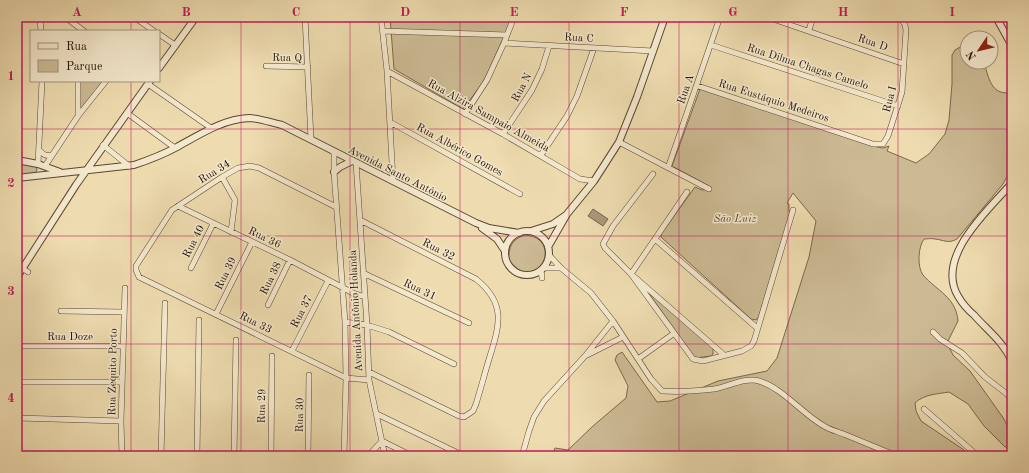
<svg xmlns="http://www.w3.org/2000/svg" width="1029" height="473" font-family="'Old Standard TT',serif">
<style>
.green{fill:#ccba94;stroke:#7a684e}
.water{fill:#aa9877;stroke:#76644b}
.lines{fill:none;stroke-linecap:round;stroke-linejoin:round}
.minor-casing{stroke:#594733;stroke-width:6}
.tertiary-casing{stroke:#594733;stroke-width:8}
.minor{stroke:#f4e8cc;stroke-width:5}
.tertiary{stroke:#f4e8cc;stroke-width:6}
.grid{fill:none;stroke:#c2185b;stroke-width:1;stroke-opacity:0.55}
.labels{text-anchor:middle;stroke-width:3;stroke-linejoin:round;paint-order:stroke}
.street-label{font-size:11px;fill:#271509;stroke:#f4e8cc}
.park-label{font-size:11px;font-style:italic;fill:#594733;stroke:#f4e8cc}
.neatline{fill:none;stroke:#c2185b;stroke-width:1.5}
.grid-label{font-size:13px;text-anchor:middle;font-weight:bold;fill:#c2185b}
</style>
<rect width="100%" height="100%" fill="#eedcb0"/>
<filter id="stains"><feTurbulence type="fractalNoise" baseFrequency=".005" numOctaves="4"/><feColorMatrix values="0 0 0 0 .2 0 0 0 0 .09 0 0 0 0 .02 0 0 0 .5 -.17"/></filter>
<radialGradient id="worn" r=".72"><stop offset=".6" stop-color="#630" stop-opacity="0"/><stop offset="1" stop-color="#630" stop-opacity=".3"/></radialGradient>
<!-- green -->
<path class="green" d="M390,17h122l-2,6 -26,58 -21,28 -69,-40z
M960,47l7,1v14h17c4,13 6,31 23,31l4,-3 -1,-13 2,3v87l-9,17 -46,55c-9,5 -13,1 -22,0 -4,-1 -7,0 -11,0 -6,8 -7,28 -1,36 14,16 33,22 35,46l-10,20v4l5,10 17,16 34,48 8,17v10l-7,1 -21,-21 -16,-22 -19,-12c-11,2 -25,2 -34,11l1,8 5,10 43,29 6,6h-418l3,-8 13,2 25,-24 33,-28 2,-12 -13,-26 2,-5 5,-3 35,50 13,-1 48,-20 49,-10 10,-13 32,-101 7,-36 -23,-28 -6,10 2,1v6l1,3 -31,103 -3,4 -5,-1 -90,-82v-3l34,-47 7,3 7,-1v-3l-37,-20 28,-77h2l175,58 6,1 6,-2 -2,5 29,12 13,-9 16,-20 4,-14 3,-36v-29l3,-5z
M80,81h23l-24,32z
M17,162l19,4 1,4 -3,5 -17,1z
M525,235c33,2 21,45 -4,36 -5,-2 -8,-7 -12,-10 -1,-14 3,-22 16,-26z
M645,288l68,60v6l-2,2 -16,2z"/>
<!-- water -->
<path class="water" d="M593,209l15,10 -5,7 -15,-10z"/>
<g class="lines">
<!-- minor casing -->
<g class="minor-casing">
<path id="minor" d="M40,17l1,14
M65,17l19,14
M134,17l20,14
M305,17l6,122
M381,17l6,54 6,110
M767,17l137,47
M809,30l4,-13
M383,31l124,4
M159,34l16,11
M504,43l149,8
M711,45l187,61
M266,66l42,1
M387,71l116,63 77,45 14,2
M78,81v35
M148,84l63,44
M698,86l175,58h10l5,-8 14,-44 4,-62 -1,-5 -5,-8
M127,113l48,35
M465,114l22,-34 17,-37 10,-26
M390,122l130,72
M503,134l29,-44 10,-21 7,-23
M619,142l90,47
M103,145l26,21
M39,150c4,4 7,7 13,5
M334,152v20l11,150 1,56 -2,78
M541,155l26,-39 10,-20 17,-48
M356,163l11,162 2,55 16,76
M38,164l4,-83
M45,166l33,-50 28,-35
M668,168l52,-151
M653,174l-40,52 -10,18 2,4 26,26 62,85 10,2 39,-10 9,-5 3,-5 39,-131
M222,177l13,23 -4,32
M687,192l-56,82 93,81
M178,206l112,54 63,33 12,4
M336,207l-77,-39 -9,-2 -12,2 -16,9 -50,33 -36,56v4l3,7 207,101 23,2
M360,220l116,59c30,24 24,45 14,77 -5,16 -9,32 -14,48l-3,7 -9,6 -5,-1 -90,-44
M655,239l102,89
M549,255l12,13 30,25 22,28 38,58 11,12c17,1 35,0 52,-2 14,-2 30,-12 45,-8 24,7 43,33 65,45 6,4 15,6 22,9 17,7 34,14 51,21
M22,268l6,4
M191,268l22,-44
M544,268h17
M541,270l1,8
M363,273l106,50
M268,305l22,-45
M61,311l62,1
M216,314l36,-72
M345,322l22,3 22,7 65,32
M933,332l7,7 22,14 23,24 22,17 5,7
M17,346h106
M292,351l36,-70
M587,355l36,-18
M638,359l35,-25
M17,382h105
M924,409l54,47
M377,414l87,42
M17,418l104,3
M122,456l-1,-35 4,-133
M161,456l4,-153
M197,456l2,-136
M234,456l2,-116
M271,456l1,-100
M308,456l1,-81
M368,456l14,-15 30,15
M522,456l7,-25 5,-14 10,-16 41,-45 28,-35"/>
</g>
<!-- tertiary casing -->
<g class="tertiary-casing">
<path id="tertiary" d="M996,17l16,29
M159,68l37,-51
M17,160l21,4 22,8
M334,172l6,-5 12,-6
M17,178l117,-13c15,-5 30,-11 43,-18 22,-12 46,-28 72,-29 10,0 23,5 33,7l194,98 13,5 30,5
M1012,183c-24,27 -77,74 -54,113 4,7 10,14 16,19 13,15 30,27 38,47
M482,228l15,11 8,12
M531,231l22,-7 13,-9
M505 253a22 22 0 1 1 44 0a22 22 0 1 1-44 0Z
M548,247l19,-33 27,-33 25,-39 18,-45 28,-80
M17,277l59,-92 74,-104"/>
</g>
<!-- minor -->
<use href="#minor" class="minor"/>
<!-- tertiary -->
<use href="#tertiary" class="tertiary"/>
</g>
<!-- grid -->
<path class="grid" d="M131,17v14M241,17v439M350,17v439M460,17v439M569,17v439M679,17v439M788,17v439M898,17v439M131,81v375M17,129h995M17,236h995M17,344h995"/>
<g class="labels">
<!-- street labels -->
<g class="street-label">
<text transform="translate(579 37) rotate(3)" y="4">Rua C</text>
<text transform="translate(873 42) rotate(19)" y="4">Rua D</text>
<text transform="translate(287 57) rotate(1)" y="4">Rua Q</text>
<text transform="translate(808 66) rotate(18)" y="4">Rua Dilma Chagas Camelo</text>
<text transform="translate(521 87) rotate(-62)" y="4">Rua N</text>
<text transform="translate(685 89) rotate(-71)" y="4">Rua A</text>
<text transform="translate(889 99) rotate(-75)" y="4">Rua I</text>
<text transform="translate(774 100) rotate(18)" y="4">Rua Eustáquio Medeiros</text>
<text transform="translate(489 115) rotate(29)" y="4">Rua Alzira Sampaio Almeida</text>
<text transform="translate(460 149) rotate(29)" y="4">Rua Albérico Gomes</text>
<text transform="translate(214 171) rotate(-32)" y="4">Rua 34</text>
<text transform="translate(398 173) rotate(27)" y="4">Avenida Santo Antônio</text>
<text transform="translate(265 237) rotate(26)" y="4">Rua 36</text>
<text transform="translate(193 241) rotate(-63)" y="4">Rua 40</text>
<text transform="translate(439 249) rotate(27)" y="4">Rua 32</text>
<text transform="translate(225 273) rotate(-64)" y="4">Rua 39</text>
<text transform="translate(270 278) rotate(-64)" y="4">Rua 38</text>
<text transform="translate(420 289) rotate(25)" y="4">Rua 31</text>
<text transform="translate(301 311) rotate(-63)" y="4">Rua 37</text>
<text transform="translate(355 311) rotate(-93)" y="4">Avenida Antônio Holanda</text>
<text transform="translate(256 322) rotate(26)" y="4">Rua 33</text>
<text x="70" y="340">Rua Doze</text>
<text transform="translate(112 372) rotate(-89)" y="4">Rua Zequito Porto</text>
<text transform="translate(261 406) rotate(-89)" y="4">Rua 29</text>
<text transform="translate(299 415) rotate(-89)" y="4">Rua 30</text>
</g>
<!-- park labels -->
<g class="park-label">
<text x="735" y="222">São Luiz</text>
</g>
</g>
<!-- margin -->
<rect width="1029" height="473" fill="none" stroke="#eedcb0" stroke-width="44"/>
<!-- legend -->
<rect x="30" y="30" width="130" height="52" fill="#f4e8cc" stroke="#a2947e"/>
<rect x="38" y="43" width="20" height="6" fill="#f4e8cc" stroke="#a2947e"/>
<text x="66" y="50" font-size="12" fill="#271509">Rua</text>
<rect x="38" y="60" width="20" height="12" fill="#ccba94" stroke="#a2947e"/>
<text x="66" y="70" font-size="12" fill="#271509">Parque</text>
<!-- north arrow -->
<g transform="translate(979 50) rotate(235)"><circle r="19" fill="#f4e8cc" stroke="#a2947e"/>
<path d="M0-3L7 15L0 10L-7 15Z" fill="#8f2418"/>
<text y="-6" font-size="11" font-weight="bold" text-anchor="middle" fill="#271509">N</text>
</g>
<rect x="22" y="22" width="985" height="429" class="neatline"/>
<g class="grid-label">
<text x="77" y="16">A</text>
<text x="186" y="16">B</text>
<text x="296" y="16">C</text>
<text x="405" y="16">D</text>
<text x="514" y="16">E</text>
<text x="624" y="16">F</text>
<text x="733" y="16">G</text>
<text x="843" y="16">H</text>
<text x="952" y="16">I</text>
<text x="11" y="80">1</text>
<text x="11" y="187">2</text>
<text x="11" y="295">3</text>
<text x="11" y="402">4</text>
</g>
<rect width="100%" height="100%" filter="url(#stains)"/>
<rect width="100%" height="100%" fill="url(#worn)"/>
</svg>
